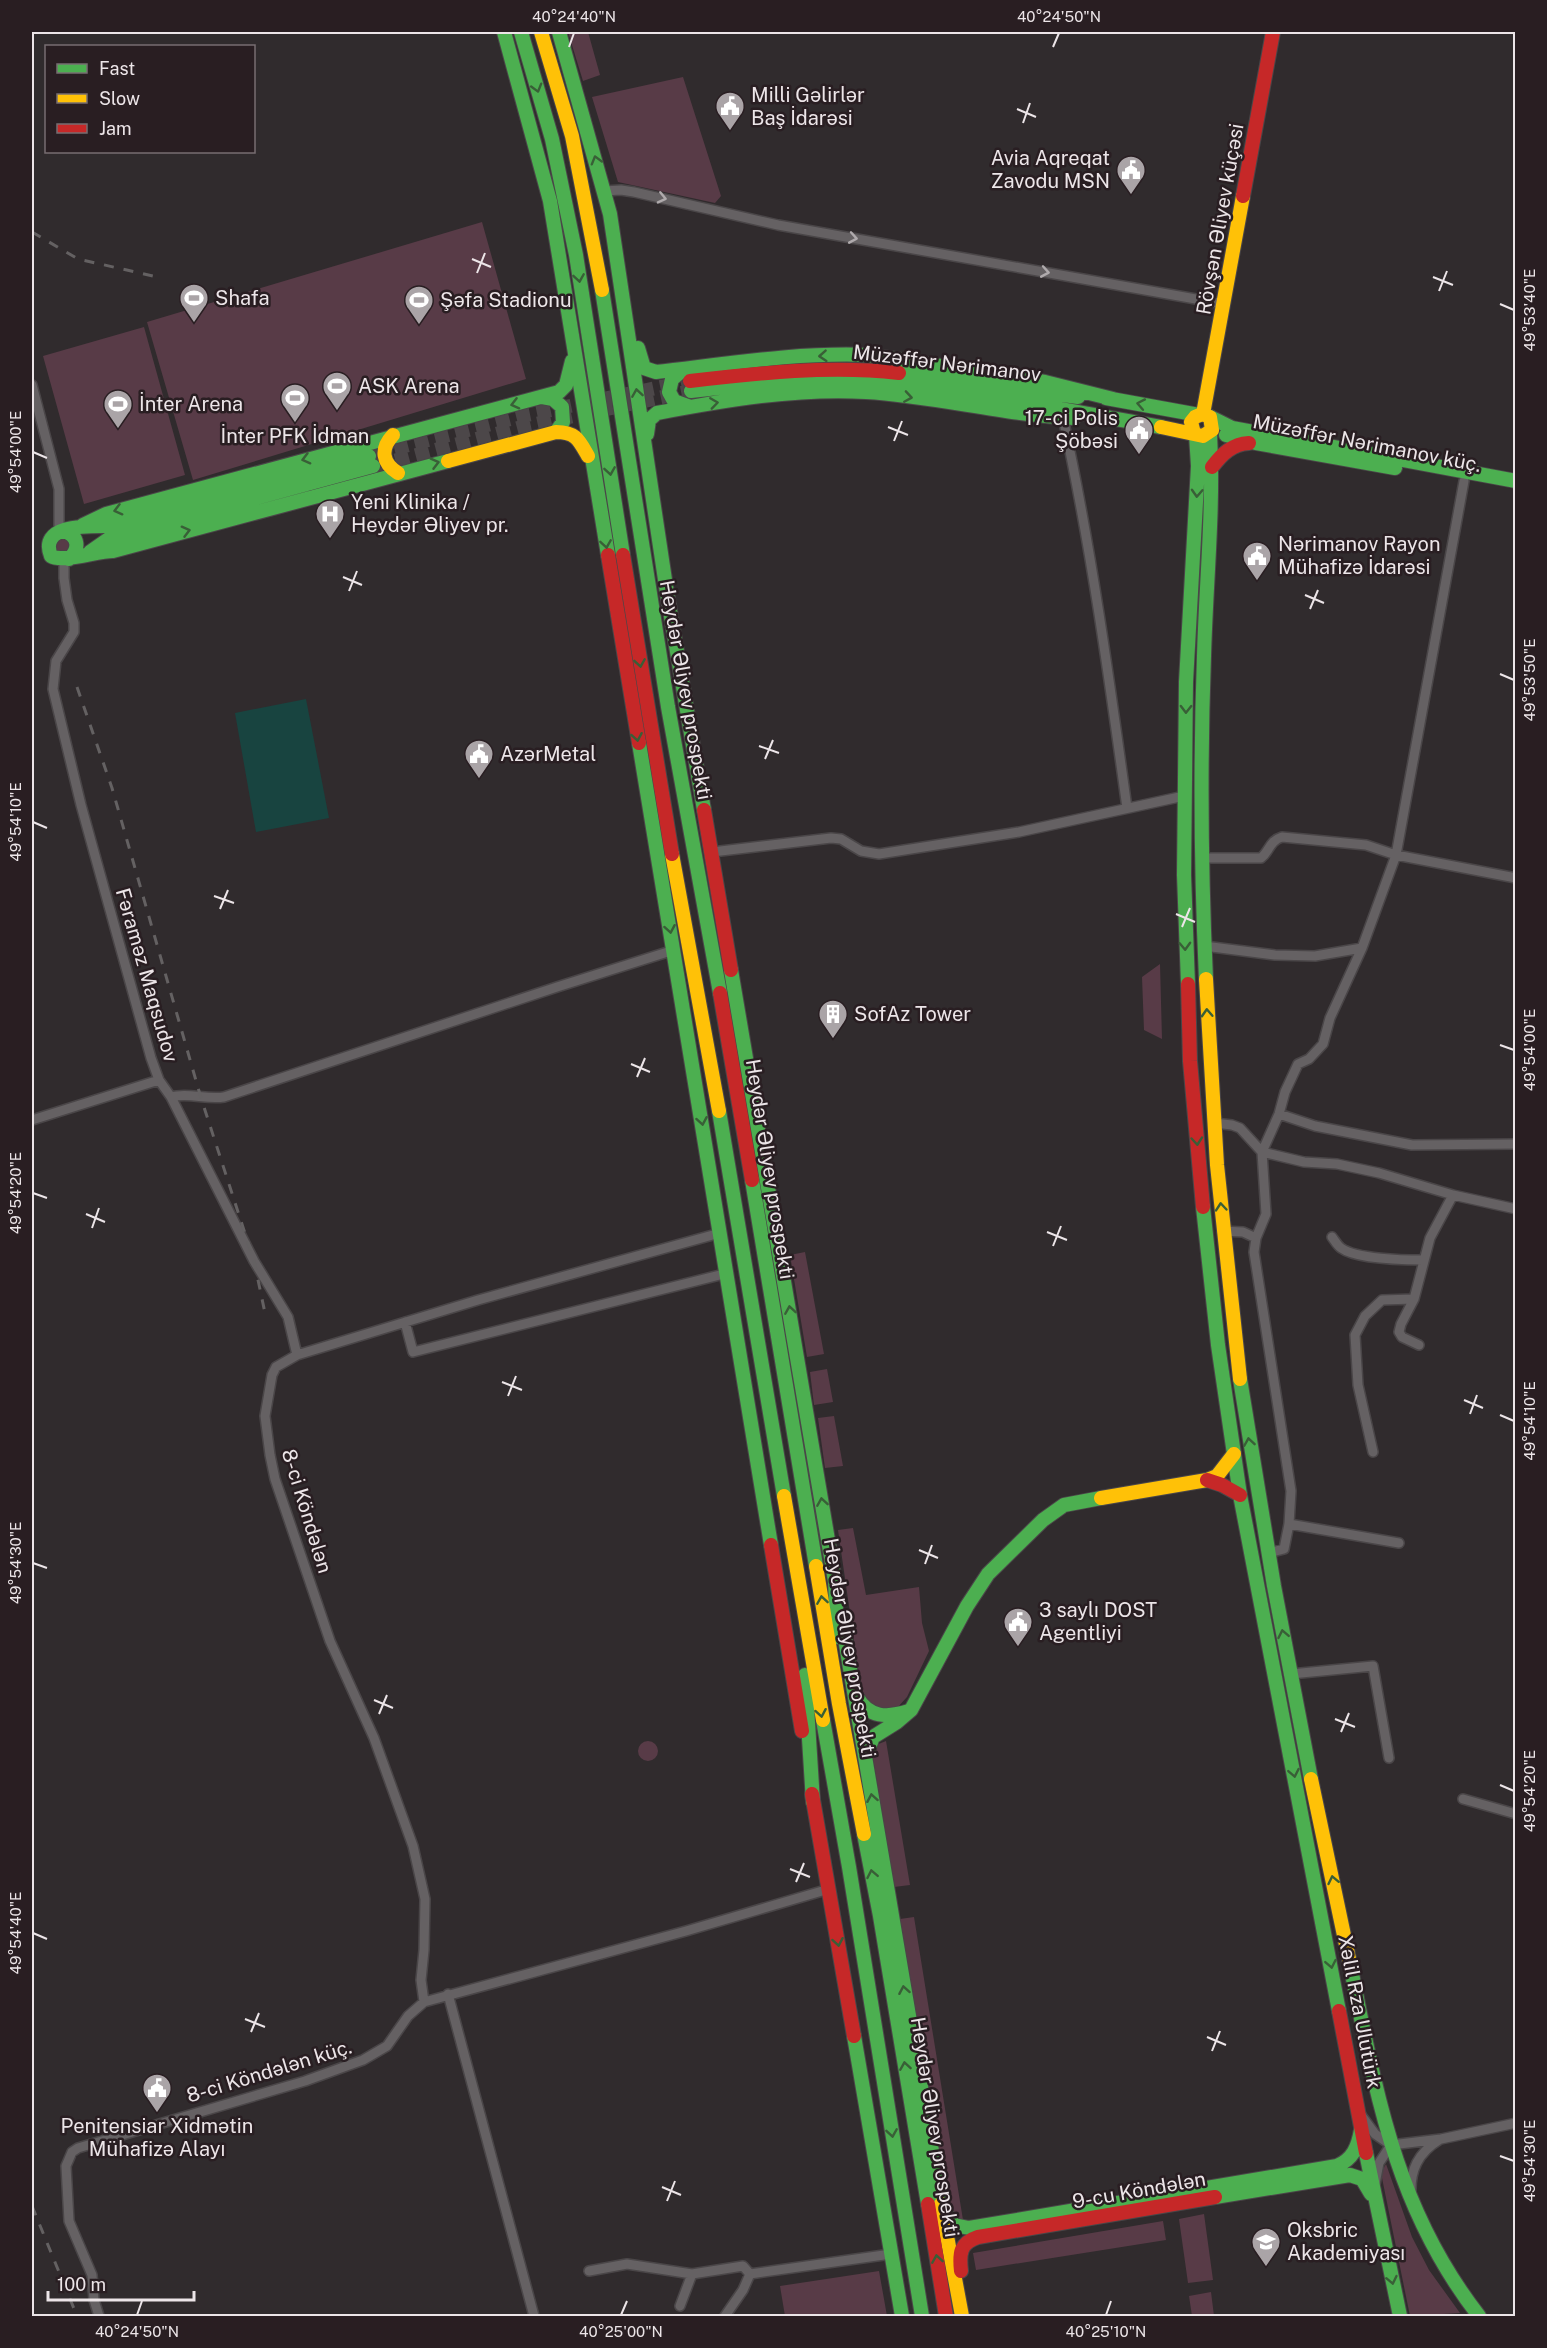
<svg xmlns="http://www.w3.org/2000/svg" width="1547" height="2348" font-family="'Public Sans',sans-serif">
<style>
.green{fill:#583b47}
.water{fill:#184440}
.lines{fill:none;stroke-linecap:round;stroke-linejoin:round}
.secondary-tunnel{stroke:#4c4749;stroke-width:14;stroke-dasharray:14 7;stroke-linecap:butt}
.street-casing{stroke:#4a4648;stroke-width:12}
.fast-casing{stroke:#4a4648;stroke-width:16}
.slow-casing{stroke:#4a4648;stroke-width:16}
.jam-casing{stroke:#4a4648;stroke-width:16}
.street{stroke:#656163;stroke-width:9}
.fast{stroke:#4caf50;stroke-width:14}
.slow{stroke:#ffc107;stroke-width:14}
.jam{stroke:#c62828;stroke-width:14}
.rail{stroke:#646162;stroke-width:3;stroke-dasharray:10 10;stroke-linecap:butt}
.oneway{stroke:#395f37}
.oneway2{stroke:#afaaac}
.ticks{fill:none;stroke:#ece5e8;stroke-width:2}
.labels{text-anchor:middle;stroke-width:5;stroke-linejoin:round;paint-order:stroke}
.poi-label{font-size:20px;fill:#ece5e8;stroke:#291e22;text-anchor:start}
.street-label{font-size:20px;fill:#ece5e8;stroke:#291e22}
.neatline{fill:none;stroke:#ece5e8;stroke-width:2}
.ticks-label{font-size:15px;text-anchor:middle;fill:#ece5e8}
</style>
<rect width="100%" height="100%" fill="#302b2d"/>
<!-- green -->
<path class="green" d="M568,32h20l12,43 -17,6z
M683,77l38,119 -6,7 -97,-21 -26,-85z
M482,222l44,157 -333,101 -46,-158z
M144,327l41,148 -101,29 -41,-148z
M55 545a8 8 0 1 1 16 0a8 8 0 1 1-16 0Z
M1160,964l2,75 -18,-9 -2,-53z
M805,1252l19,102 -17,3 -17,-102z
M827,1369l6,33 -19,3 -4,-33z
M834,1416l9,50 -18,2 -7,-50z
M853,1528l13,67 53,-8 3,36 7,28 -22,46 -10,11c-17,2 -24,1 -35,-12l-24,-166z
M886,1741l24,144 -16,2 -21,-129v-7l3,-6z
M638 1751a10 10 0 1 1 20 0a10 10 0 1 1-20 0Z
M914,1917l49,303h-6l-9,-11 -48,-290z
M1386,2164l26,73 17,33 31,43 -50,3 -29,-143z
M1204,2214l9,66 -25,3 -9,-64z
M1163,2221l3,19 -190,30 -3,-17z
M879,2271l8,45h-102l-5,-30z
M1211,2292l3,24h-22l-3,-20z"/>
<!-- water -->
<path class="water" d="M306,699l23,119 -73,14 -21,-119z"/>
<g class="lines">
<!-- secondary-tunnel -->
<path class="secondary-tunnel" d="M374,454l148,-38 168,-35
M375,466l147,-39 169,-36"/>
<!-- street casing -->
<g class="street-casing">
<path id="street" d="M604,191l17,-1 13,2 144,33 446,79
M32,385l27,104v42
M1063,418c28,129 46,259 64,390
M64,560v18l3,22 7,23v9l-18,29 -3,28 28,116 70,253 8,22 12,17c17,-5 35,3 53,0l333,-110 117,-37
M712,852l119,-14 10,1 20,12 18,3 140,-22 165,-36
M1202,858h59c9,-7 8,-17 21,-21l84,8 30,10 120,23
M1204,946l71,9 40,1 47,-8
M171,1097l83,164 34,56 9,38
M1279,1114l36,12 97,19 104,-1
M32,1120l127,-40
M1214,1123l18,2 8,3 22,24 42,10 33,2 42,9 74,22 63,14
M1222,1231l21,1 13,6
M1332,1237c3,4 5,8 9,11 15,11 63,12 82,12
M405,1322l8,30 315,-79
M1419,1345l-17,-8 -3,-5 2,-8 13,-25 16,-61 23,-43
M1373,1452l-15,-67 -3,-50 10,-19 17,-16 32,-1
M1289,1524l2,-33 -37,-239 2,-14 10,-24 -4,-62 17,-38 6,-22 13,-28 11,-5 14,-15 7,-26 32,-70 34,-93 68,-374
M1268,1553l16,-4 5,-25 110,19
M1291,1674l82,-8 16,92
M1463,1799l53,15
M448,1994l86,322
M424,2002l-3,-22 3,-30 1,-51 -12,-53 -39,-108 -44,-97 -55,-162 -5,-24 -5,-39 7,-41 4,-8 21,-12 181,-55 242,-67
M1361,2115l14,19 16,11 50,-6 75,-16
M1375,2184l4,-21 12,-18
M1411,2194c-1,-24 7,-41 28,-54
M589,2271l38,-7 65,10 51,-8 7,8
M680,2306l12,-32
M99,2316l-5,-16 -2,-25 -23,-54 -3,-55 6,-14 6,-4 227,-67 58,-21 24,-14 21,-30 16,-14 262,-71 143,-42
M725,2316l18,-26 7,-16 141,-20"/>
</g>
<!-- fast casing -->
<g class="fast-casing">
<path id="fast" d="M504,32l46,169 58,354
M521,32l31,107 24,116 47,300
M559,32l51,182 57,379 37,217
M602,290l66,417 52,286
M638,348l6,20 12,4c70,-8 142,-20 213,-17l176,27 68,17
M684,369l-12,10 -3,13 5,9 14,5
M899,373l179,24
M691,391l71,-8 104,-3 183,27 112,20
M542,397l11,2 9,8 1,15 -7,10
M1106,398l93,17
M1210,417l22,11 284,53
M647,434l2,-14 8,-7c69,-13 139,-25 209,-21 70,4 138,23 208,26
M1226,435l30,8 139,25
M369,456l-261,70c-19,0 -70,-2 -57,30 11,7 46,-5 62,-5l335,-90
M83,525l23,-11 453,-122 7,-7 6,-24
M64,531c15,5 16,18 5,28
M90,552l20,-14 263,-72
M639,743l132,802
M731,970l105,617
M1206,979c-5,-108 -6,-215 -2,-323 2,-74 10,-148 6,-222
M1188,984l-4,-109 2,-193 12,-216 -2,-31
M719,1111l65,385
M752,1180l64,386
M1203,1207l15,138 22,150 99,516
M1240,1379l34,207 37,193
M835,1577l2,60
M842,1621l99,583
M805,1675l8,127
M857,1697c12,21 30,21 52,14
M823,1720l26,147 73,449
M867,1753l6,-16 24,-15 14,-12 56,-104 21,-32 55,-54 21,-15 37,-7
M864,1834l16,82 48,288
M1349,1959c27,132 45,248 130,357
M854,2036l48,280
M1366,2153l34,163
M1215,2197l135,-22 12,4 9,15
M944,2211l10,14 15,3 368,-62c16,-7 21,-19 24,-36"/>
</g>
<!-- slow casing -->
<g class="slow-casing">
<path id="slow" d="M541,32l31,104 30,154
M1203,414l40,-218
M1161,427l42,9 9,-6 -2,-13 -8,-3 -7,3 -4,5 3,11
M393,435c-13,14 -11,28 5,38
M448,461l108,-29c20,0 23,8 32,24
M672,854l47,257
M1206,979l11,186 23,214
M784,1496l39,224
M1101,1498l106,-18 10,-4 17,-22
M816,1566l23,138 25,130
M1311,1779l38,180
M941,2204l21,112"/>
</g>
<!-- jam casing -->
<g class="jam-casing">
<path id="jam" d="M1243,196l30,-164
M690,381c69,-8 140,-16 209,-8
M1212,467c10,-13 20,-23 37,-24
M608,555l31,188
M623,555l49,299
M704,810l27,160
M1188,984l2,77 13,146
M720,993l32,187
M1207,1480l15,5 18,10
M771,1545l31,186
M812,1794l42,242
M1339,2011l27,142
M928,2204l18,112
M961,2271c-2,-18 -1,-28 17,-34l237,-40"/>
</g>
<!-- street -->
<use href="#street" class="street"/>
<!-- fast -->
<use href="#fast" class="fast"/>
<!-- slow -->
<use href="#slow" class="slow"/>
<!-- jam -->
<use href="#jam" class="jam"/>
<!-- rail -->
<path class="rail" d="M32,232l46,27 75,17
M77,687l35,101 89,310 53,163 11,52
M32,2206l45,110"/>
</g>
<!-- one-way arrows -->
<defs><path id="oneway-chevron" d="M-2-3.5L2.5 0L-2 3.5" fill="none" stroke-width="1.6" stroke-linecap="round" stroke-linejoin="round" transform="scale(1.5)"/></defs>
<g class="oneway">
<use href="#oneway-chevron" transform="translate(537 88) rotate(74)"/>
<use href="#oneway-chevron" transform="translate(596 160) rotate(-106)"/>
<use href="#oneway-chevron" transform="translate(579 278) rotate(81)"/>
<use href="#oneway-chevron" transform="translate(823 356) rotate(176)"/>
<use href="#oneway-chevron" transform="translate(637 393) rotate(-99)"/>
<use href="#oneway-chevron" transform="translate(908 397) rotate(9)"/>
<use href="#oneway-chevron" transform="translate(714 403) rotate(-8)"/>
<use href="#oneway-chevron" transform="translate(515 404) rotate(166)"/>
<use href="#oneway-chevron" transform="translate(1141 404) rotate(-169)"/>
<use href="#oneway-chevron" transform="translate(306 459) rotate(165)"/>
<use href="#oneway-chevron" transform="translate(435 463) rotate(-15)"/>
<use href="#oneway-chevron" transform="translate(610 471) rotate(81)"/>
<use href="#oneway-chevron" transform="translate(1197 493) rotate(93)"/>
<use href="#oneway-chevron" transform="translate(118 510) rotate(165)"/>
<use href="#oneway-chevron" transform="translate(186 531) rotate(-15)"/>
<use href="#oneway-chevron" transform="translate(606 544) rotate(81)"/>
<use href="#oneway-chevron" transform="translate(640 663) rotate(81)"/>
<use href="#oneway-chevron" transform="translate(1186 709) rotate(91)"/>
<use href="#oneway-chevron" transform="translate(637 737) rotate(80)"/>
<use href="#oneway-chevron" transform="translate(670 929) rotate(80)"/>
<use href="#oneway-chevron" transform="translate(1185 946) rotate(88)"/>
<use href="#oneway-chevron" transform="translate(1207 1013) rotate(-93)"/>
<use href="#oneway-chevron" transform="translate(702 1121) rotate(80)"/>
<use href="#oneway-chevron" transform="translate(1197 1141) rotate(85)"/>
<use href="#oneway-chevron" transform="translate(1221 1207) rotate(-95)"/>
<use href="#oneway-chevron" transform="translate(790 1310) rotate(-99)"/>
<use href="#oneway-chevron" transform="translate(1249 1442) rotate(-99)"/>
<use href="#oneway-chevron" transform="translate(822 1502) rotate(-99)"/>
<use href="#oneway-chevron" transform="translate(822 1600) rotate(-99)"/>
<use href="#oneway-chevron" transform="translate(1283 1634) rotate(-101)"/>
<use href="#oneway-chevron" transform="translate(821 1713) rotate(80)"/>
<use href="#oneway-chevron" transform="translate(1294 1773) rotate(79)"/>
<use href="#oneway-chevron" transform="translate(872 1798) rotate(-100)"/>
<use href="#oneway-chevron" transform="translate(872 1874) rotate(-101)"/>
<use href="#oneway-chevron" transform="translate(1333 1880) rotate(-102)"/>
<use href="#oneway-chevron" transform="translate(838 1942) rotate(80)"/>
<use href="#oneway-chevron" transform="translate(1331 1964) rotate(79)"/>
<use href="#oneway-chevron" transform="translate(904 1990) rotate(-100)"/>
<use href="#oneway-chevron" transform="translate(905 2066) rotate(-99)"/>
<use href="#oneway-chevron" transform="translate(892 2133) rotate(81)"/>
<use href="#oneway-chevron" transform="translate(937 2259) rotate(-99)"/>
<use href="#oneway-chevron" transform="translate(1392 2280) rotate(78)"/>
</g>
<g class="oneway2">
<use href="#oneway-chevron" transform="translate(662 198) rotate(13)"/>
<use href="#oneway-chevron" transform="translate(853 238) rotate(10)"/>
<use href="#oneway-chevron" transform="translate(1045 272) rotate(10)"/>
</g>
<!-- ticks -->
<path class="ticks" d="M569,47l5,-14M1053,47l6,-14M1017,109l19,8M1023,123l7,-20M472,259l19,8M477,273l8,-20M1433,277l20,8M1439,291l8,-20M1500,304l14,6M888,427l20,8M894,441l8,-20M33,452l14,6M343,577l19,8M349,591l8,-20M1305,595l19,8M1310,609l8,-19M1500,674l14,6M759,746l20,7M765,759l8,-19M33,822l14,6M214,896l20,7M220,909l8,-19M1176,914l19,8M1182,927l8,-19M1500,1045l14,5M631,1064l19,8M637,1077l8,-19M33,1193l14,5M86,1214l19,8M92,1228l7,-20M1047,1232l20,8M1053,1246l8,-20M502,1382l20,8M508,1396l8,-20M1464,1400l19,8M1470,1414l7,-19M1500,1415l14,6M919,1550l19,8M33,1563l14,5M925,1564l7,-19M374,1700l19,8M379,1714l8,-19M1335,1719l20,8M1341,1732l8,-19M1500,1785l14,6M790,1869l20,8M796,1882l8,-19M33,1933l14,6M245,2019l20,8M251,2032l8,-19M1207,2037l19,8M1212,2051l8,-20M1500,2156l14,5M662,2187l19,8M667,2201l8,-20M137,2315l5,-14M621,2315l6,-14M1106,2315l5,-14"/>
<!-- icons -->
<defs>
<g id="civic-pin" transform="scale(1.5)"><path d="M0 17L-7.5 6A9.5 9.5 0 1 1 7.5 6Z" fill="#aaa4a7" stroke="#291e22"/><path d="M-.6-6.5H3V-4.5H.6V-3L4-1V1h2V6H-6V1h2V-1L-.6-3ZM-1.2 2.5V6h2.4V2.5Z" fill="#fff"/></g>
<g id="stadium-pin" transform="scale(1.5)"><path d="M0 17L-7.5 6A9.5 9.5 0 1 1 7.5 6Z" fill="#aaa4a7" stroke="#291e22"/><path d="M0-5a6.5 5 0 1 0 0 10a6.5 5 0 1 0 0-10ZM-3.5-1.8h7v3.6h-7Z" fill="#fff"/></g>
<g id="hospital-pin" transform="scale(1.5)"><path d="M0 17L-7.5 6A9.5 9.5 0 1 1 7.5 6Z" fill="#aaa4a7" stroke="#291e22"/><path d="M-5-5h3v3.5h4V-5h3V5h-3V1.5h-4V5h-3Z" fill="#fff"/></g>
<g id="building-pin" transform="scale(1.5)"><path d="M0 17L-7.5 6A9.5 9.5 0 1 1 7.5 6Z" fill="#aaa4a7" stroke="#291e22"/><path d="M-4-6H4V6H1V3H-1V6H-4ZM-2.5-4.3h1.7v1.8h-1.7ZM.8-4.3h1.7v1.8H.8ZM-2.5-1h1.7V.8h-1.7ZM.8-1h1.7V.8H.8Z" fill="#fff"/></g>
<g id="university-pin" transform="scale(1.5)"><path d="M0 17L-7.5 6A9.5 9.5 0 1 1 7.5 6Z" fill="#aaa4a7" stroke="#291e22"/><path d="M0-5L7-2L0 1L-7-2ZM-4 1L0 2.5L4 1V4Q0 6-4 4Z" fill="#fff"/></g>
</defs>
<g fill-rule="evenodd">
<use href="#civic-pin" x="730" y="106"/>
<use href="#civic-pin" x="1131" y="170"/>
<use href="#stadium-pin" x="194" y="298"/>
<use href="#stadium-pin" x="419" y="300"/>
<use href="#stadium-pin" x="337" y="386"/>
<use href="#stadium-pin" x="295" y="398"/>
<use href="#stadium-pin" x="118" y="404"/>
<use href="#civic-pin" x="1139" y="430"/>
<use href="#hospital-pin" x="330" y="514"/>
<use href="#civic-pin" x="1257" y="556"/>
<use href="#civic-pin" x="479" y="754"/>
<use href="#building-pin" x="833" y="1014"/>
<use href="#civic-pin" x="1018" y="1622"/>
<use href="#civic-pin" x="157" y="2088"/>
<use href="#university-pin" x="1266" y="2242"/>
</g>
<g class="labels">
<!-- poi labels -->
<g class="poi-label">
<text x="751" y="102">Milli Gəlirlər<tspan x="751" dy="23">Baş İdarəsi</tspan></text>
<text x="1110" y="165" text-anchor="end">Avia Aqreqat<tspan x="1110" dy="23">Zavodu MSN</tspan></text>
<text x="215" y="305">Shafa</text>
<text x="440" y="307">Şəfa Stadionu</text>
<text x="358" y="393">ASK Arena</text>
<text x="139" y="411">İnter Arena</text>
<text x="1118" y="425" text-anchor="end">17-ci Polis<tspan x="1118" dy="23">Şöbəsi</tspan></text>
<text x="295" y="443" text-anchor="middle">İnter PFK İdman</text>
<text x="351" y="509">Yeni Klinika /<tspan x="351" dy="23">Heydər Əliyev pr.</tspan></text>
<text x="1278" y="551">Nərimanov Rayon<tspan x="1278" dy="23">Mühafizə İdarəsi</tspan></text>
<text x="500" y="761">AzərMetal</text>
<text x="854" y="1021">SofAz Tower</text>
<text x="1039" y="1617">3 saylı DOST<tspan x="1039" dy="23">Agentliyi</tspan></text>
<text x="157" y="2133" text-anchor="middle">Penitensiar Xidmətin<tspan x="157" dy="23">Mühafizə Alayı</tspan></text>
<text x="1287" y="2237">Oksbric<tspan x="1287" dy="23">Akademiyası</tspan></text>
</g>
<!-- street labels -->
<g class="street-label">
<text transform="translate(1220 219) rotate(-80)" y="7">Rövşən Əliyev küçəsi</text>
<text transform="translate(947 363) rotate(7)" y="7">Müzəffər Nərimanov</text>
<text transform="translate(1367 443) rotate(11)" y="7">Müzəffər Nərimanov küç.</text>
<text transform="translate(686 690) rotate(80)" y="7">Heydər Əliyev prospekti</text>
<text transform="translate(147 975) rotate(74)" y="7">Fəraməz Maqsudov</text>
<text transform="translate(770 1169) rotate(81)" y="7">Heydər Əliyev prospekti</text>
<text transform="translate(307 1511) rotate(73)" y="7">8-ci Köndələn</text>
<text transform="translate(850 1648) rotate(80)" y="7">Heydər Əliyev prospekti</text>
<text transform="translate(1360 2012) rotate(79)" y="7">Xəlil Rza Ulutürk</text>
<text transform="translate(269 2071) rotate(-17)" y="7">8-ci Köndələn küç.</text>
<text transform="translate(935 2127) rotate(81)" y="7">Heydər Əliyev prospekti</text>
<text transform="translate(1139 2190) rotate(-10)" y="7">9-cu Köndələn</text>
</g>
</g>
<!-- border -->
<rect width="1547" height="2348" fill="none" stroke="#291e22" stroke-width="66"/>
<!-- legend -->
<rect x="45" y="45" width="210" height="108" fill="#291e22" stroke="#776e71" stroke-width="1.5"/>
<rect x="57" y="64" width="30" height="9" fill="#4caf50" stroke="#776e71" stroke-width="1.5"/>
<text x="99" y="75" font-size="18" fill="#ece5e8">Fast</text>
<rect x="57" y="94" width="30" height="9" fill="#ffc107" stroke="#776e71" stroke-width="1.5"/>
<text x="99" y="105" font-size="18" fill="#ece5e8">Slow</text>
<rect x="57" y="124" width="30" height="9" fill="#c62828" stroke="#776e71" stroke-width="1.5"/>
<text x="99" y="135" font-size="18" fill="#ece5e8">Jam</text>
<!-- scale -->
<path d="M48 2291v9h146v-9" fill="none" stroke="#ece5e8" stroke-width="3"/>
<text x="57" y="2291" font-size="18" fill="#ece5e8" stroke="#291e22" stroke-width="4.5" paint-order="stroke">100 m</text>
<rect x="33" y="33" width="1481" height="2282" class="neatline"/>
<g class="ticks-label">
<text x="574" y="22">40°24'40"N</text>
<text x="1059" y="22">40°24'50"N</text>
<text transform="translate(1530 310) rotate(-90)" y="5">49°53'40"E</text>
<text transform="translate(16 452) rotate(-90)" y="5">49°54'00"E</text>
<text transform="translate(1530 680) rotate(-90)" y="5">49°53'50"E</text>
<text transform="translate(16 822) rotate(-90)" y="5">49°54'10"E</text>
<text transform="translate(1530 1050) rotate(-90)" y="5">49°54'00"E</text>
<text transform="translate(16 1193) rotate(-90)" y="5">49°54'20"E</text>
<text transform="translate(1530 1421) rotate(-90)" y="5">49°54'10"E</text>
<text transform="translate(16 1563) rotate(-90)" y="5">49°54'30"E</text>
<text transform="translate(1530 1791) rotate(-90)" y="5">49°54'20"E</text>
<text transform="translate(16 1933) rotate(-90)" y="5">49°54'40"E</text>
<text transform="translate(1530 2161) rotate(-90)" y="5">49°54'30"E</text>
<text x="137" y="2337">40°24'50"N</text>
<text x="621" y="2337">40°25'00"N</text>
<text x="1106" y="2337">40°25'10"N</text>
</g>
</svg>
